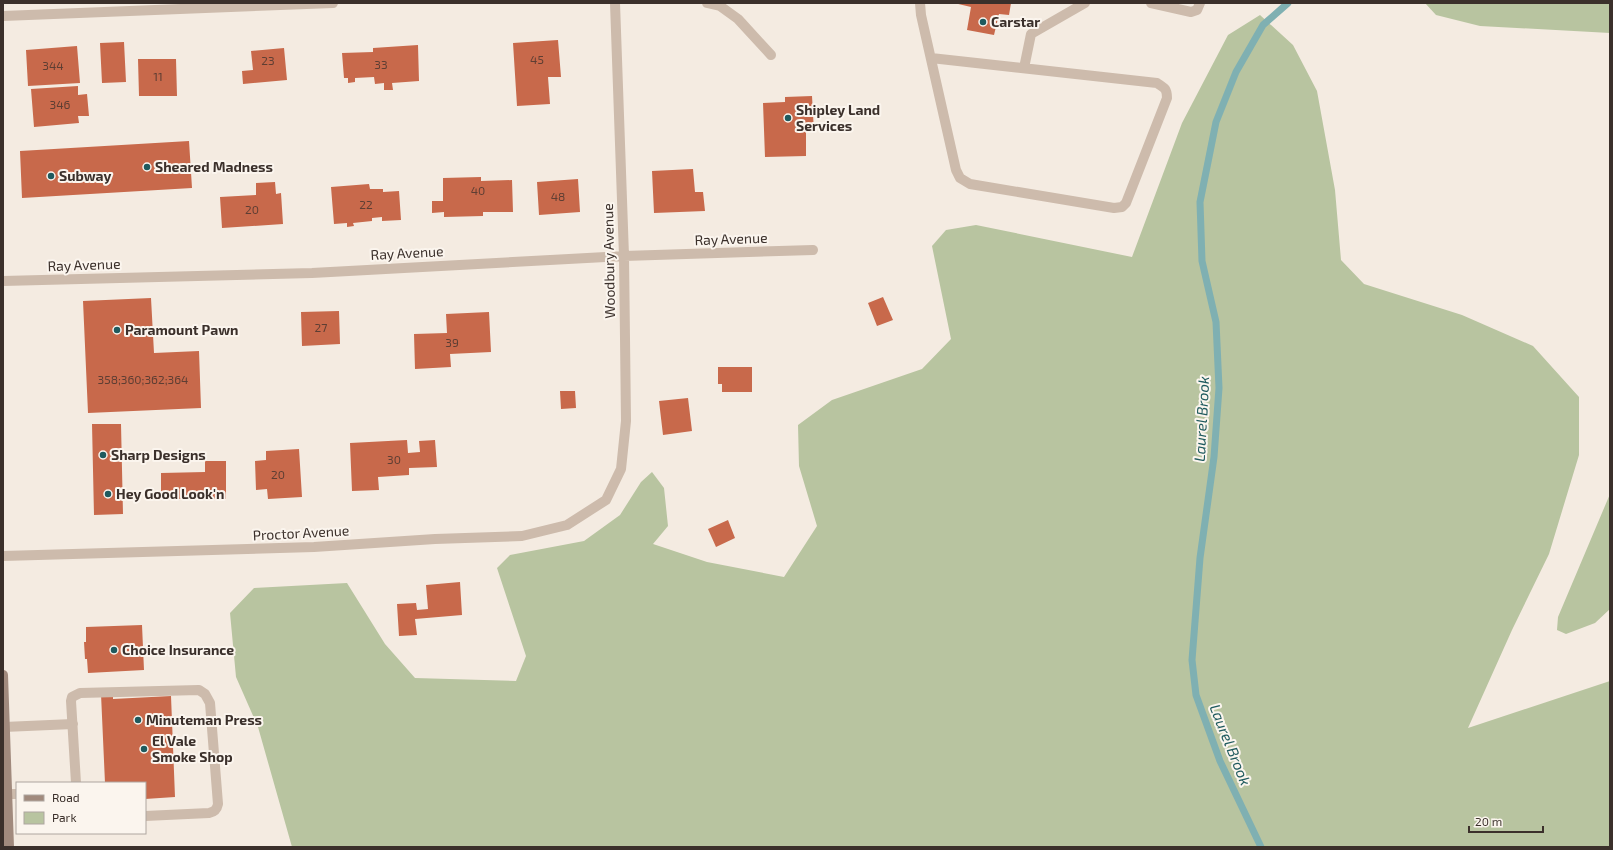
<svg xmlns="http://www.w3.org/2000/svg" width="1613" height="850" font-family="'Exo 2',sans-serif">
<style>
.green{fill:#b8c4a0}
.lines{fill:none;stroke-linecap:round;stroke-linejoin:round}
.stream{stroke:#7fb0b2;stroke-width:7}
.building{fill:#c8694b}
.service{stroke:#cdbbac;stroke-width:10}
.minor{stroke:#cdbbac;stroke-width:10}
.secondary{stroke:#a18a7d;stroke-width:10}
.poi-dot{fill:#1f5a5e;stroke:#fbf5ee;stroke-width:1.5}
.labels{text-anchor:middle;stroke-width:4;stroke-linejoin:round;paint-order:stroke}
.number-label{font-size:12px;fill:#5e3e33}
.poi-label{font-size:14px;font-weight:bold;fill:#3b302b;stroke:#fbf5ee;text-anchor:start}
.street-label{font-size:14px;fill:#3b302b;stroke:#fbf5ee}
.water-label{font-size:15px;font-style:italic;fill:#1f5a5e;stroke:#fbf5ee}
</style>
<rect width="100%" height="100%" fill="#f4ebe1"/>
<!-- green -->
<path class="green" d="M1425,3h185v30l-130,-7 -44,-11z
M1260,15l33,30 24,46 18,99 6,70 23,24 98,31 71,31 46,51v58l-30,99 -37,76 -44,98 142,-47v166h-1318l-34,-120 -22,-50 -6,-64 24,-25 93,-5 38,61 30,34 101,3 10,-25 -29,-88 13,-13 74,-14 36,-26 21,-33 11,-10 12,16 4,38 -15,18 54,18 77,15 33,-51 -18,-60 -1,-41 34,-25 90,-31 29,-30 -19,-93 14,-16 30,-5 156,32 50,-134 46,-88z
M1610,494v115l-15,14 -29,11 -9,-4 1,-13z"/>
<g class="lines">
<!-- stream -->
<path class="stream" d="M1261,847l-41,-86 -24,-66 -4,-35 8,-102 14,-101 5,-69 -3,-66 -14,-61 -2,-59 16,-80 20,-50 27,-47 25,-22"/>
</g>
<!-- building -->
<path class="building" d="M954,3h57l-2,12 -10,-1 -5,21 -27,-5 4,-23z
M558,40l3,37h-13l2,27 -33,2 -4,-63z
M124,42l2,40 -24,1 -2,-40z
M418,45l1,36 -27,2 1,7h-9v-7l-9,1 -1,-7 -19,1v4l-7,1v-5h-4l-2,-25 31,-1v-4z
M77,46l3,37 -52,3 -2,-36z
M284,48l3,32 -44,4 -1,-13 11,-1 -2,-19z
M138,59h38l1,37h-38z
M78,86v9l9,-1 2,22h-11l1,7 -45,4 -3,-38z
M812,96l2,36h-8v24l-41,1 -2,-54 22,-1v-5z
M189,141l3,47 -170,10 -2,-47z
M693,169l2,23h8l2,19 -51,2 -2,-42z
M481,177v4l31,-1 1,32h-30v4l-39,1v-5l-12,1v-12h11v-23z
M578,179l2,33 -41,3 -2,-33z
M275,182l1,12 5,-1 2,31 -61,4 -2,-31 36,-2v-12z
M369,184l1,5h13v3l16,-1 2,29 -19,1v-4l-10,1v3l-19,2 1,3 -7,1v-4l-13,1 -3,-37z
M883,297l10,23 -16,6 -9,-23z
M151,298l3,55 45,-2 2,57 -113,5 -5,-112z
M339,311l1,33 -38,2 -1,-34z
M489,312l2,40 -41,2 1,13 -36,2 -1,-35 33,-1 -1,-19z
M718,367h34v25h-30v-8h-4z
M560,391h15l1,17 -15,1z
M688,398l4,33 -29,4 -4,-34z
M92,424h29l2,90 -29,1z
M407,440l1,13 12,-1 -1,-11 16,-1 2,27 -28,1v7l-31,2 1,13 -27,1 -2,-48z
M299,449l3,48 -34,2 -1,-10 -11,1 -1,-29 11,-1v-9z
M205,461h21v38h-65v-26l44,-1z
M728,520l7,18 -19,9 -8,-18z
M460,582l2,33 -47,4 2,16 -18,1 -2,-32 19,-1 1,7 11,-1 -2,-24z
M142,625l2,45 -56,3 -1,-14h-2l-1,-17h2v-15z
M101,694h12v5l58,-3 4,101 -30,2v-16h-40z"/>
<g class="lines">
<!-- service -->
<path class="service" d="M707,3l13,3 18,13 33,36
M920,3l1,12 35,155 4,8 10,6 144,24 8,-1 4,-4 41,-105c0,-9 -2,-10 -10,-15l-226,-25
M1151,3l40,9 6,-2 3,-7
M1024,68l7,-34 54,-31
M4,727l69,-3
M76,783l-5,-82 1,-4 8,-4 119,-3 6,4 5,9 8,101c-1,5 -3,8 -9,9l-64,3
M7,794h10"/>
<!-- minor -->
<path class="minor" d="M3,16l330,-13
M3,281l309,-8 312,-17 189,-6
M3,556l311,-9 121,-8 87,-3 45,-11 39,-25 15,-31 5,-48 -2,-165 -9,-253"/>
<!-- secondary -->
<path class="secondary" d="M3,675l6,172"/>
</g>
<!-- markers -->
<g class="poi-dot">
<circle cx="983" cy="22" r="4"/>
<circle cx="788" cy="118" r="4"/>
<circle cx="147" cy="167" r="4"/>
<circle cx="51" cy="176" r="4"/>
<circle cx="117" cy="330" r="4"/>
<circle cx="103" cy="455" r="4"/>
<circle cx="108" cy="494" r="4"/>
<circle cx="114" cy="650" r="4"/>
<circle cx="138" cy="720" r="4"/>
<circle cx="144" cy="749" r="4"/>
</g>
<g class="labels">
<!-- number labels -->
<g class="number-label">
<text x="537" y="64">45</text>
<text x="268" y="65">23</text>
<text x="381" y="69">33</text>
<text x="53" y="70">344</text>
<text x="158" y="81">11</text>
<text x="60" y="109">346</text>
<text x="478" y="195">40</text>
<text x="558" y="201">48</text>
<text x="366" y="209">22</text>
<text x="252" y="214">20</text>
<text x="321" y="332">27</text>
<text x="452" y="347">39</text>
<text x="143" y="384">358;360;362;364</text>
<text x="394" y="464">30</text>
<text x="278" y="479">20</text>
</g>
<!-- poi labels -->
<g class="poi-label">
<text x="991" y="27">Carstar</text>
<text x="796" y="115">Shipley Land<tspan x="796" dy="16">Services</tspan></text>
<text x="155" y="172">Sheared Madness</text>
<text x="59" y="181">Subway</text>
<text x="125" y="335">Paramount Pawn</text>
<text x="111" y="460">Sharp Designs</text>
<text x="116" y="499">Hey Good Look'n</text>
<text x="122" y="655">Choice Insurance</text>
<text x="146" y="725">Minuteman Press</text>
<text x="152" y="746">El Vale<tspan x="152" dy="16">Smoke Shop</tspan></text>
</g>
<!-- street labels -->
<g class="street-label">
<text transform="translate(731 239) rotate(-2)" y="5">Ray Avenue</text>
<text transform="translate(407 253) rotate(-3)" y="5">Ray Avenue</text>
<text transform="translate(609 261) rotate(-91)" y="5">Woodbury Avenue</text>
<text transform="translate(84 265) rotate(-2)" y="5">Ray Avenue</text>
<text transform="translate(301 533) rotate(-3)" y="5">Proctor Avenue</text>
</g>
<!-- water labels -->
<g class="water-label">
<text transform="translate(1202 419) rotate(-87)" y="5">Laurel Brook</text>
<text transform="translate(1230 745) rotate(68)" y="5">Laurel Brook</text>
</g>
</g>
<!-- border -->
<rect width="1613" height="850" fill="none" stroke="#3b302b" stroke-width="8"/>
<!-- legend -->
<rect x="16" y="782" width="130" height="52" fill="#fbf5ee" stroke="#aea6a0"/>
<rect x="24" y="795" width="20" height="6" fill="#a18a7d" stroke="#aea6a0"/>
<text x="52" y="802" font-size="12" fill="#3b302b">Road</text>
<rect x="24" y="812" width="20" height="12" fill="#b8c4a0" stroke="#aea6a0"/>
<text x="52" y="822" font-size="12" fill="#3b302b">Park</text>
<!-- scale -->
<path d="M1469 826v6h74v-6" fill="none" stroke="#3b302b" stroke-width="2"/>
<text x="1475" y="826" font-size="12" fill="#3b302b" stroke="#fbf5ee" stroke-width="3" paint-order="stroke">20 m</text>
</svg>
